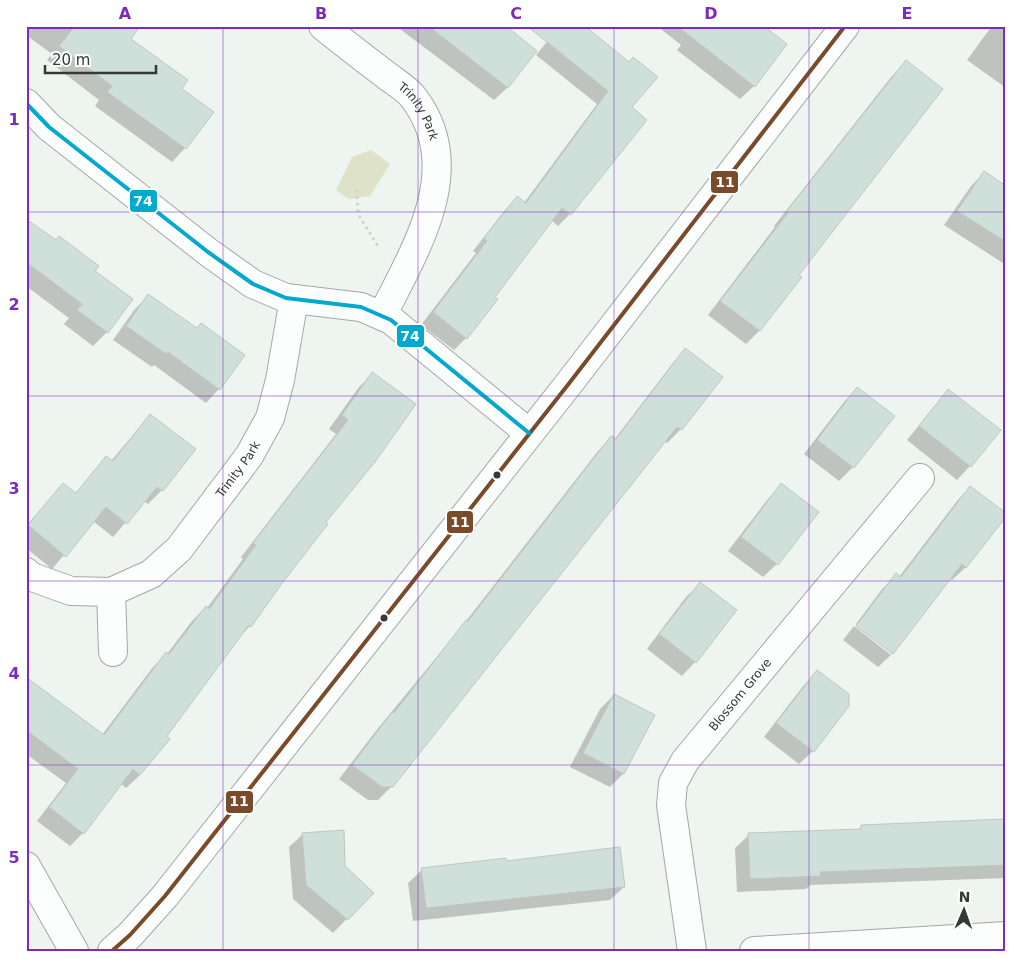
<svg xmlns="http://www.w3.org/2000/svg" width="1032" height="977" viewBox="0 0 1032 977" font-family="'DejaVu Sans',sans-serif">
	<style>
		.green { fill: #dde2c8 }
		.shadow { fill: #0003 }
		.building { fill: #cfe0db; stroke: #c0c5c3 }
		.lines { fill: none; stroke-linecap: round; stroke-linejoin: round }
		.minor-casing { stroke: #a3a8a5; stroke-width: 30 }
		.path { stroke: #cfd2d1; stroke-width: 3; stroke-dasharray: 2.5 4; stroke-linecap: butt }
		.minor { stroke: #fcfdfd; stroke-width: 28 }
		.bus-1-casing { stroke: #fff; stroke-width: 8 }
		.bus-2-casing { stroke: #fff; stroke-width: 8 }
		.bus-1 { stroke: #7a4b2a; stroke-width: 4 }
		.bus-2 { stroke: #00a9ce; stroke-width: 4 }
		.grid { fill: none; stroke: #7b2cbf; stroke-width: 1; stroke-opacity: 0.55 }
		.bus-dot { fill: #343935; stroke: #fff; stroke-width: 2 }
		.labels { text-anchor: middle; stroke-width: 4; stroke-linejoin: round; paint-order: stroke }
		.street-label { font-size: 12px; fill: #343935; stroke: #fff }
		.line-badge { stroke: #fff; stroke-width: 2 }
		.badge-label { font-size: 14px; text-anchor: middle; font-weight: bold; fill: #fff }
		.neatline { fill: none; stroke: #7b2cbf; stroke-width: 2 }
		.grid-label { font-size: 16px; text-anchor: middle; font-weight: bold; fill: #7b2cbf }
	</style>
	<rect width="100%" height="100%" fill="#eef4f0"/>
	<polygon class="green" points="371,150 390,164 370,196 349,199 336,190 352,157"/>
	<g class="shadow">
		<polygon points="26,26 117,26 180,90 185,148 172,162 95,106 99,100 47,60 52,54 26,35"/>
		<polygon points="396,26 504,26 508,87 494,100"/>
		<polygon points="560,26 630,107 570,214 558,226 551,220 493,297 466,338 454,350 421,325 476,253 473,251 505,210 517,198 524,203 597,104 536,55"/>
		<polygon points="657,26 762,26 754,86 740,99 677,50 681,45"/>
		<polygon points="992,26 1006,26 1006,88 967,60"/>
		<polygon points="906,62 797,275 760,330 746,344 708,315 775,227 774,226 892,76"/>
		<polygon points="984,173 1006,187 1006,265 944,225 971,186"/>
		<polygon points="26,220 131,299 107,332 93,346 64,324 69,318 26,286"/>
		<polygon points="148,296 196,329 219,389 206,403 154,365 152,367 113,340 135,309"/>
		<polygon points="685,350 721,377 681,429 667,443 665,441 392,786 378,800 368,800 339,779 379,727 463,625 598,451 611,438 614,440 672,364"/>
		<polygon points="373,374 325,522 250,626 237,640 165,736 140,775 126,788 120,783 83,833 70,846 37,821 66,783 26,754 26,679 102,735 153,667 167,654 192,621 206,607 207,608 243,559 241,557 336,434 329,429 359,387"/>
		<polygon points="858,388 853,467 839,481 804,454 844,402"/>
		<polygon points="948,390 970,466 957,480 907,440"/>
		<polygon points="150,415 194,450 162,490 148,504 144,501 113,537 93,521 52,569 26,548 26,526 63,484 75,494 107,457 111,461"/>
		<polygon points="781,485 777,564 763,577 728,551 768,499"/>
		<polygon points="970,487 966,567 952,580 950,578 892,654 856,624 883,588 897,575 899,577 957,501"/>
		<polygon points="700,584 695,662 682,676 647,649 686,597"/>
		<polygon points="854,626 891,655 878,667 843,640"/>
		<polygon points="817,671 813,751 799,764 764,737 804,685"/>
		<polygon points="614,695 623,774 610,787 570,767 600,709"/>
		<polygon points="1006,821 1006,878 810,885 806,889 737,892 735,848 749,835 857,831 861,827"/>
		<polygon points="303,834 372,893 333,933 293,899 289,847"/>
		<polygon points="505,863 624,887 610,900 413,921 408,883 422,870"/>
	</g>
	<g class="building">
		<polygon points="75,26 140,26 131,39 188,80 182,89 214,112 186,149 107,92 112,86 59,46"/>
		<polygon points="428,26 506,26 537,51 508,88"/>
		<polygon points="527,26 585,26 629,62 633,57 658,77 632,107 647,120 571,215 562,208 495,297 498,299 467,339 433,312 487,241 484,238 517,196 526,203 608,91"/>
		<polygon points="677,26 764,26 787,44 755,87"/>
		<polygon points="906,60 943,89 799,275 802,277 760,331 720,301 788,213 786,212"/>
		<polygon points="984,171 1006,186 1006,242 957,211"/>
		<polygon points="26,219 56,240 59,236 99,266 95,271 133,299 108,333 77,310 82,304 26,262"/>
		<polygon points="148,294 197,328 201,323 245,355 220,390 168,352 166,354 126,326"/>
		<polygon points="685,348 723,377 682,430 677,427 393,787 382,787 352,765 392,712 394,713 466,620 468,621 611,436 616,439"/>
		<polygon points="372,372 416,404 375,462 326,522 328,524 283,582 251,627 249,625 167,736 170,739 140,775 133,769 84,834 49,807 78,769 26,730 26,677 104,735 166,652 169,654 206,606 209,609 256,545 253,543 348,420 342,415"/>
		<polygon points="857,387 895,416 854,468 817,440"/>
		<polygon points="948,389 1001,430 971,467 919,426"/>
		<polygon points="150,414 196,449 163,491 157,487 127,524 106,507 66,557 28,525 63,483 76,493 106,456 113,461"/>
		<polygon points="781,483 819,512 778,565 741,537"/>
		<polygon points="970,486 1006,513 1006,517 966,568 962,564 893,654 856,626 896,573 901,577"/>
		<polygon points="700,582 737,610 696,663 659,634"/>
		<polygon points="817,670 849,694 849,706 814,752 776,723"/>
		<polygon points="614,694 655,715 624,774 583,753"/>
		<polygon points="1006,819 1006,865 820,872 821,876 750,879 748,833 861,829 861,825"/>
		<polygon points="344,830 345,866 374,893 348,920 306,885 302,833"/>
		<polygon points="620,847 625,887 426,908 421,868 506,858 506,861"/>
	</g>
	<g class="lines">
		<defs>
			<g id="minor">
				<path id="s1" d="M 323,26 C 344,43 365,59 386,75 C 395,82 407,89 413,97 C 468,168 415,249 382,316"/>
				<polyline points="26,103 49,127 208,252 253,284 286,298 361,307 391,320 529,433"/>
				<path id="s2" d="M 26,572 L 32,577 L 71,591 L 111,592 L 151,574 L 179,549 L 249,456 L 270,418 L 280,380 L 294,299"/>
				<polyline points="111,592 113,652"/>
				<polyline points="26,866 74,951"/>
				<polyline points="112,951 130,935 165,896 567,386 845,26"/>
				<path id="s3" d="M 692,951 L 671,805 L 673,783 L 685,761 L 920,478"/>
				<polyline points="754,951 1006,936"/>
			</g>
		</defs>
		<use href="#minor" class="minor-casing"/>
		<polyline class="path" points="357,190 358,214 379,248"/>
		<use href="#minor" class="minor"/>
		<defs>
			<polyline id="bus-1" points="112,951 130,935 165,896 567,386 845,26"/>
			<polyline id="bus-2" points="26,103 49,127 208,252 253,284 286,298 361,307 391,320 529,433"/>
		</defs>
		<use href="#bus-1" class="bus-1-casing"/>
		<use href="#bus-2" class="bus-2-casing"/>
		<use href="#bus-1" class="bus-1"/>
		<use href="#bus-2" class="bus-2"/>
	</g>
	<path class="grid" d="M 223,26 L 223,951M 418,26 L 418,951M 614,26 L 614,951M 809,26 L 809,951M 26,212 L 1006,212M 26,396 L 1006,396M 26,581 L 1006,581M 26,765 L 1006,765"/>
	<g class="bus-dot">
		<circle cx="497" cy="475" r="4.5"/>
		<circle cx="384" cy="618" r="4.5"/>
	</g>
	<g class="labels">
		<g class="street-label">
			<text dy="4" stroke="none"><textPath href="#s1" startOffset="130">Trinity Park</textPath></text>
			<text dy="4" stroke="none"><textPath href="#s2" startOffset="270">Trinity Park</textPath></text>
			<text dy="4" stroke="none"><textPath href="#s3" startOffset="281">Blossom Grove</textPath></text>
		</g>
	</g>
	<g class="line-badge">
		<rect x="710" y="170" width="29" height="24" rx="5" fill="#7a4b2a"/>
		<rect x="129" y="189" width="29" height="24" rx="5" fill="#00a9ce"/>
		<rect x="396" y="324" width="29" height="24" rx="5" fill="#00a9ce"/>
		<rect x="446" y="510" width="28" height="24" rx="5" fill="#7a4b2a"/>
		<rect x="225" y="790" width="29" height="24" rx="5" fill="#7a4b2a"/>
	</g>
	<g class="badge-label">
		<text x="725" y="187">11</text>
		<text x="143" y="206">74</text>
		<text x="410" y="341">74</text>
		<text x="460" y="527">11</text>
		<text x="239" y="806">11</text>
	</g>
	<rect width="1032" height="977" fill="none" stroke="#ffffff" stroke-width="55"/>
	<g transform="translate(964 910) rotate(2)" stroke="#ffffff" stroke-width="4" paint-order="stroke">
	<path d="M0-4L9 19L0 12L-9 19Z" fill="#343935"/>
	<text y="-8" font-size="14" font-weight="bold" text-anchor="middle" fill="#343935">N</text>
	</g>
	<path d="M45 65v8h111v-8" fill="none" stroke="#343935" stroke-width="2.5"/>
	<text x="52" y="65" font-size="15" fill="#343935" stroke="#ffffff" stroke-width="4" paint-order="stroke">20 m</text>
	<rect x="28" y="28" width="976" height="922" class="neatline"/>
	<g class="grid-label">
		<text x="125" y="19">A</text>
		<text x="321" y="19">B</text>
		<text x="516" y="19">C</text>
		<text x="711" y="19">D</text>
		<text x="907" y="19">E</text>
		<text x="14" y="125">1</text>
		<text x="14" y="310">2</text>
		<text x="14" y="494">3</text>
		<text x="14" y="679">4</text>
		<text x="14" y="863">5</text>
	</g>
</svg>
